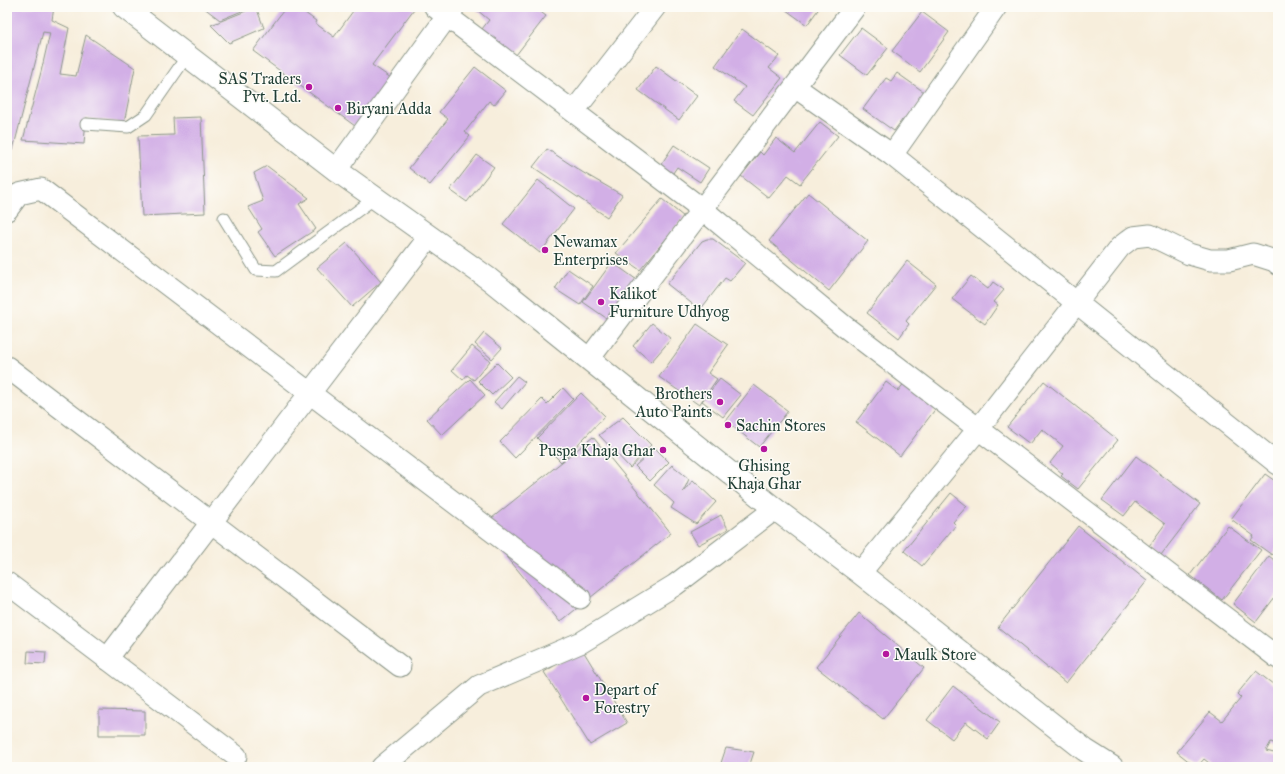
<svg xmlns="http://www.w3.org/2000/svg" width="1285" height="774" viewBox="0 0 1285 774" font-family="'IM FELL Great Primer',serif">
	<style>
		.building { fill: #d2afe6 }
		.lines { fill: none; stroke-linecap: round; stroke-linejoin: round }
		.lane-casing { stroke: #8b9688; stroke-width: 13 }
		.street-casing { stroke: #8b9688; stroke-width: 23 }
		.primary-casing { stroke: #8b9688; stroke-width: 24 }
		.lane { stroke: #fff; stroke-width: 11 }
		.street { stroke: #fff; stroke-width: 21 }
		.primary { stroke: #fff; stroke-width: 22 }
		.poi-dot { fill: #b5179e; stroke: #fdfcf7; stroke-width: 1.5 }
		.labels { text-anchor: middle; stroke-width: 3; stroke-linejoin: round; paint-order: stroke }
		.poi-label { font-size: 16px; fill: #1f3d34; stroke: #fdfcf7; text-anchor: start }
	</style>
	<rect width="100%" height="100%" fill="#fdfcf7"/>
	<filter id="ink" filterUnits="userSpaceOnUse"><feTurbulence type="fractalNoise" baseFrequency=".025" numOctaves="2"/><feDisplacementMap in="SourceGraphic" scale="8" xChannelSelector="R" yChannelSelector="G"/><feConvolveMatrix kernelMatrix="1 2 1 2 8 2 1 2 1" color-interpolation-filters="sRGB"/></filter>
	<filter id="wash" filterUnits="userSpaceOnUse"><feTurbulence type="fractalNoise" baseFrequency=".012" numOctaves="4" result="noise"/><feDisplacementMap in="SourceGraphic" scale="16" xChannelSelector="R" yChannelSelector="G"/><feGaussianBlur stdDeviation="0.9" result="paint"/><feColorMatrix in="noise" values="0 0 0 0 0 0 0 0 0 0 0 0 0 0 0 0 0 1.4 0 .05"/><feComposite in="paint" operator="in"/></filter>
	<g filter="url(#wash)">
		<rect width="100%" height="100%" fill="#f7eedc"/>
		<g id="blocks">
			<g class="building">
				<polygon points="7,7 54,7 52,20 69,28 60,74 76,76 86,35 135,68 124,123 86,118 84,144 23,140 41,72 50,33 43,32 13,150 7,147"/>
				<polygon points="203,7 246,7 244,10 220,20"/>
				<polygon points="256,7 264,28 229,43 211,25"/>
				<polygon points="286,7 297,7 316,21 315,23 334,37 356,7 411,7 414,9 372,65 391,78 355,126 253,51"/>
				<polygon points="480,7 534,7 546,16 516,55 482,29 489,20 477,10"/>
				<polygon points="782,7 820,7 807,25"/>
				<polygon points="922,12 949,32 920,72 892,51"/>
				<polygon points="861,28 888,48 867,75 840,55"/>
				<polygon points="742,29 779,56 769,68 782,78 753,115 734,101 745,87 715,66"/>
				<polygon points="656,66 697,96 679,120 638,90"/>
				<polygon points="475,67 506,91 494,105 489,101 465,132 470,136 430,185 409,168 448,119 439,112"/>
				<polygon points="897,73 927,94 906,123 902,120 894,131 863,109 886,78 891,81"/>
				<polygon points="201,117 205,213 142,216 138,136 174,135 173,118"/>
				<polygon points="820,122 838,136 800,184 788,175 769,198 741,176 760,152 763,155 776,138 795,153"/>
				<polygon points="674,145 709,168 700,182 677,167 671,176 658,169"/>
				<polygon points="547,149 582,172 622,195 607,217 533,167"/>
				<polygon points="477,155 494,167 467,202 450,190"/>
				<polygon points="267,166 309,198 299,204 316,229 275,256 258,232 262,229 248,207 263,201 254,173"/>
				<polygon points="538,180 574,209 540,253 503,224"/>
				<polygon points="808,193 868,241 829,291 769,241"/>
				<polygon points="662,199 684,217 640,270 616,253"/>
				<polygon points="707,239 713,239 745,263 730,281 725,278 700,310 667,284 702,241"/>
				<polygon points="347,243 381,282 352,307 317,268"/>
				<polygon points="907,261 936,284 906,321 909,324 899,338 867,313"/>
				<polygon points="612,262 637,280 609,320 583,302"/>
				<polygon points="568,269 593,286 580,305 555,289"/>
				<polygon points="971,276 988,289 993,282 1004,290 994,302 998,305 985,324 952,299"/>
				<polygon points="652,323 671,339 651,362 633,346"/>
				<polygon points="697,324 728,345 708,373 717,379 699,405 659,377"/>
				<polygon points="484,333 502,348 492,359 475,344"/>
				<polygon points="472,346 490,361 474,380 467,375 463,380 452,370"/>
				<polygon points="497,363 511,377 492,395 478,381"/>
				<polygon points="517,376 525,382 502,409 494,402"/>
				<polygon points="470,379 485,395 442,435 427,419"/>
				<polygon points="720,379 741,395 723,417 702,401"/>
				<polygon points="1044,381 1118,440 1078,489 1061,476 1063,474 1050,463 1063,446 1042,429 1030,444 1007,427"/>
				<polygon points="886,382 898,391 905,382 937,407 900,456 856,422"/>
				<polygon points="754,385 788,411 759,447 726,421"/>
				<polygon points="563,388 573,399 515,458 500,442 542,399 547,404"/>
				<polygon points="581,393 605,416 561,462 537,438"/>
				<polygon points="623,417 651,445 630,468 599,435"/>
				<polygon points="593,437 671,533 560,622 482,526"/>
				<polygon points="655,448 669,462 650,481 635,466"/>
				<polygon points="1136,456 1200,504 1161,555 1149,546 1165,524 1135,502 1124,516 1102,500"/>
				<polygon points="672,465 689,479 683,492 693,480 716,502 696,524 671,508 674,503 654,485"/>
				<polygon points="1265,474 1278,483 1278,547 1272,555 1251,540 1254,536 1231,519"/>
				<polygon points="951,493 967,506 953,522 956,525 922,566 904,551"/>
				<polygon points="721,515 728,529 698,545 690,532"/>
				<polygon points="1078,526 1147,581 1066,683 998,627"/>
				<polygon points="1228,526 1261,550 1222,600 1190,575"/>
				<polygon points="1269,556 1278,563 1278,593 1256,622 1233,604"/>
				<polygon points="859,613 924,668 883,719 816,667"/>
				<polygon points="582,649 627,723 590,745 544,672"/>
				<polygon points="28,651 46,652 45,664 27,663"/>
				<polygon points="1256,671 1278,688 1278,745 1271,742 1266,751 1278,754 1278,767 1214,767 1204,759 1197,767 1196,767 1177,752 1210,712 1222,721 1241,698 1237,694"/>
				<polygon points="953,686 1000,722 988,739 966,722 952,739 927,720"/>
				<polygon points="99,710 145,711 145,735 99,735"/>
				<polygon points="726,748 754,752 749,767 720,766"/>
			</g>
		</g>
	</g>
	<g filter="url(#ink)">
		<use href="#blocks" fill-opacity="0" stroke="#8b9688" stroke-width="1"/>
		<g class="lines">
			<defs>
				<g id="lane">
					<polyline points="86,124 128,127 146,115 187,56"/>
					<polyline points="224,218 256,270 276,271 375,198"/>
				</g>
				<g id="street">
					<polyline points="435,7 702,209 844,326 1278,658"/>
					<polyline points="795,87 892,155 1278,464"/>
					<polyline points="574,111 655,7"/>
					<polyline points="892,155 996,7"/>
					<polyline points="336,170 454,7"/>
					<polyline points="7,210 19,194 41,189 580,598"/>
					<polyline points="589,359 855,7"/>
					<polyline points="7,367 400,666"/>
					<polyline points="860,573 979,428 1120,247 1133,237 1150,235 1189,254 1210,260 1229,260 1253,254 1275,261 1278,264"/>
					<polyline points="7,583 236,756"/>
					<polyline points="107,659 429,237"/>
					<polyline points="382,767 479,686 582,642 675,585 775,509"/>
				</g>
				<polyline id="primary" points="124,7 336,170 489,279 775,509 860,573 1085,750 1112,767"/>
			</defs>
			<use href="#lane" class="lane-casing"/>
			<use href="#street" class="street-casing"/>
			<use href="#primary" class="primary-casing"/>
			<use href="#lane" class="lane"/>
			<use href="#street" class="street"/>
			<use href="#primary" class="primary"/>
		</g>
	</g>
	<g class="poi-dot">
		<circle cx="309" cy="87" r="4"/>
		<circle cx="338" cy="108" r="4"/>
		<circle cx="545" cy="250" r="4"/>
		<circle cx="601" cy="302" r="4"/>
		<circle cx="720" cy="402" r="4"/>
		<circle cx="728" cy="425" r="4"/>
		<circle cx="764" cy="449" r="4"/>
		<circle cx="663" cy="450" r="4"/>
		<circle cx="886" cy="654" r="4"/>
		<circle cx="586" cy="698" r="4"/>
	</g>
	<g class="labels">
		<g class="poi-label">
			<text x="301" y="84" text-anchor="end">SAS Traders<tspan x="301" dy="18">Pvt. Ltd.</tspan></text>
			<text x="346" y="114">Biryani Adda</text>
			<text x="553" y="247">Newamax<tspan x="553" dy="18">Enterprises</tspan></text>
			<text x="609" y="299">Kalikot<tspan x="609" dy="18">Furniture Udhyog</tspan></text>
			<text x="712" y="399" text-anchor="end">Brothers<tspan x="712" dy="18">Auto Paints</tspan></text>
			<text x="736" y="431">Sachin Stores</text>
			<text x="655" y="456" text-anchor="end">Puspa Khaja Ghar</text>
			<text x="764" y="471" text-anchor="middle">Ghising<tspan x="764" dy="18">Khaja Ghar</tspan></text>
			<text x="894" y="660">Maulk Store</text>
			<text x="594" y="695">Depart of<tspan x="594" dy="18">Forestry</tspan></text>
		</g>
	</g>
	<rect width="1285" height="774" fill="none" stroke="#fdfcf7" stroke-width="24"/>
</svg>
